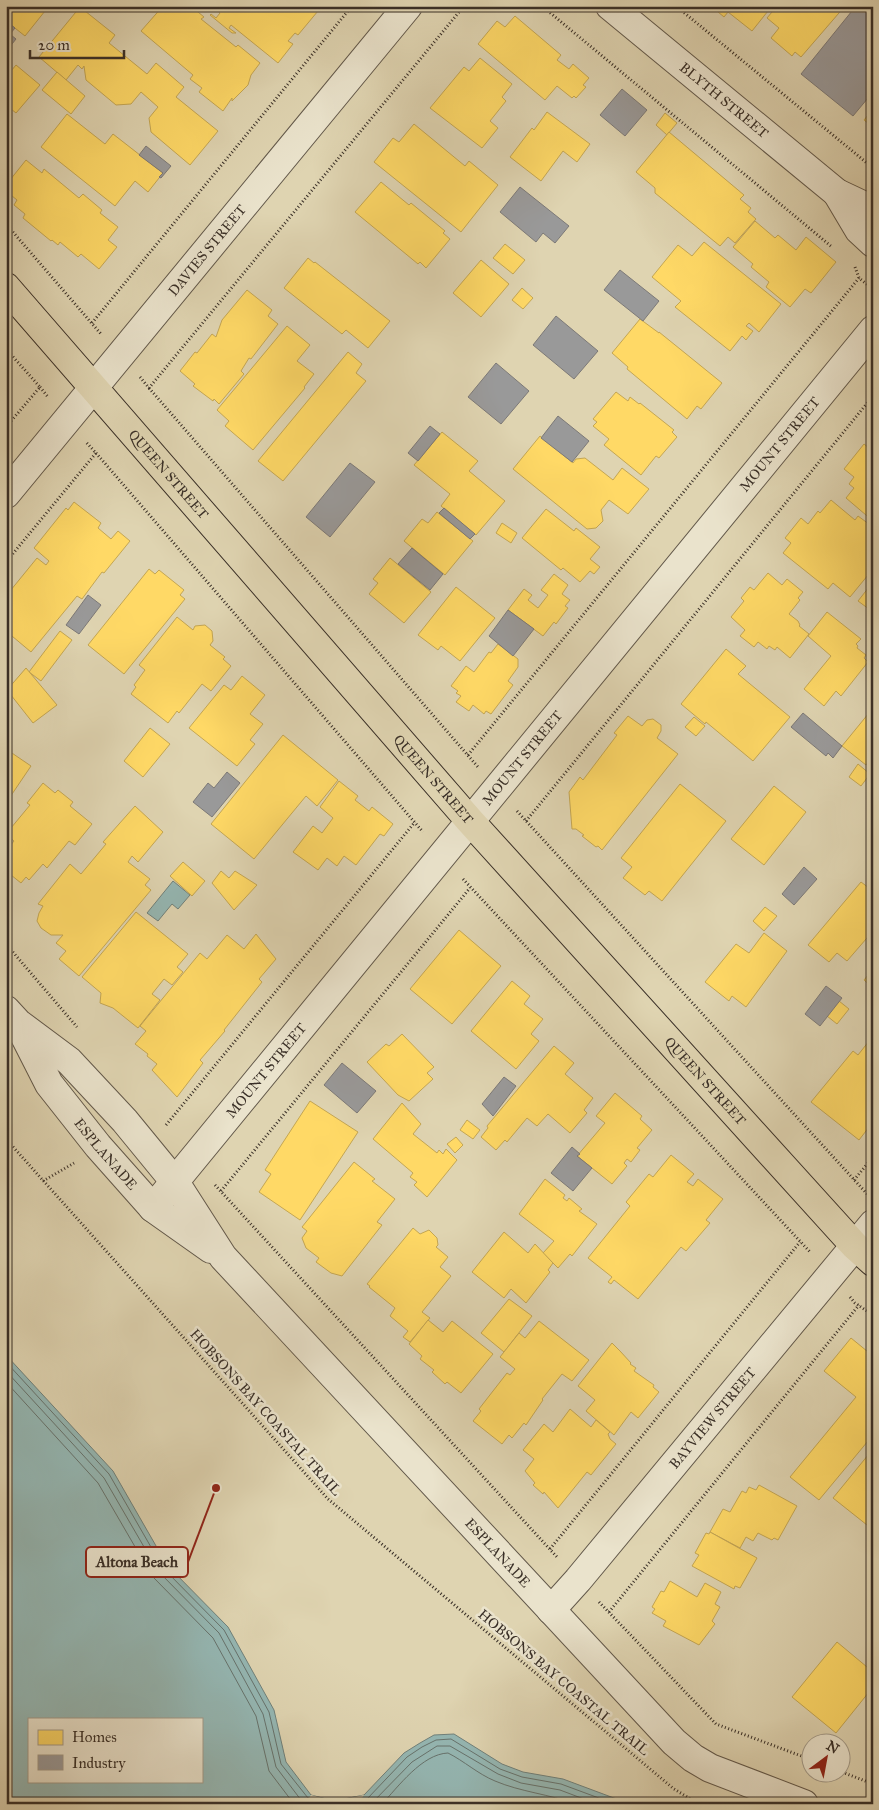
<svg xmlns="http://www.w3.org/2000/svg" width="879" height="1810" viewBox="0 0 879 1810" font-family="'IM FELL Great Primer',serif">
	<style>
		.water { fill: #95b7b3; stroke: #70817b; fill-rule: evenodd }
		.pier { fill: #dfd4b1 }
		.homes { fill: #ffd966; stroke: #c4a653 }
		.industry { fill: #999; stroke: #7c7977 }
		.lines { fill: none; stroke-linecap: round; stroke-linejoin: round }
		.shore { stroke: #67736d; stroke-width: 1 }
		.minor-casing { stroke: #62584a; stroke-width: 30 }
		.major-casing { stroke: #392f27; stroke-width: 30 }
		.path { stroke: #392f27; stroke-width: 3; stroke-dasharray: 1 2.5; stroke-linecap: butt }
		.minor { stroke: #eae3cc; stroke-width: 28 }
		.major { stroke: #dfd4b1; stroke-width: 28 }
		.labels { text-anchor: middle; stroke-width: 5; stroke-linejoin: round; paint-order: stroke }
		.street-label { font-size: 14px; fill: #392f27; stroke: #eae3cc }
		.leader { fill: none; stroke: #8f2418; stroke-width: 2 }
		.callout-dot { fill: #8f2418; stroke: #eae3cc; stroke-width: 2 }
		.callout { fill: #eae3cc; stroke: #8f2418; stroke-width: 2 }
		.callout-label { font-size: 15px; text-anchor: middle; font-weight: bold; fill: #392f27 }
	</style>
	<rect width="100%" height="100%" fill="#dfd4b1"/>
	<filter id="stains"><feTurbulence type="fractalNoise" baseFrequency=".004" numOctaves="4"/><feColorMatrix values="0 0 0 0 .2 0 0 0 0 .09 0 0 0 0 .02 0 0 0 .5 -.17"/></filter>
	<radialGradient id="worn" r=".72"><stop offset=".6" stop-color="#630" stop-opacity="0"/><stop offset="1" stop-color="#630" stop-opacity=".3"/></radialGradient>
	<g class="water">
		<polygon points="173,881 190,895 178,909 172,904 158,921 147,913"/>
		<path d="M 6,1355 L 113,1471 L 167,1565 L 228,1627 L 274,1710 L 286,1762 L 311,1795 L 334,1801 L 364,1795 L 404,1753 L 420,1743 L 434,1735 L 454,1734 L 502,1764 L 523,1772 L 563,1779 L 630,1804 L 6,1804 ZM 29,1719 L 201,1719 L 201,1781 L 29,1781 Z"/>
	</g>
	<polygon class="pier" points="311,1795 334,1801 364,1795 358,1804 305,1804"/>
	<g class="homes">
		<polygon points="6,6 49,6 25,36 6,21"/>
		<polygon points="163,6 185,6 190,10 192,7 204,17 201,19 236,47 238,45 260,63 251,75 248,85 232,101 232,98 223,111 199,92 202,88 190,79 193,75 141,31"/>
		<polygon points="212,6 313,6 318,11 298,35 295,33 288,41 293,44 278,63 231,25 229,28 236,33 232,33 210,15 211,14 216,18 220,13"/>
		<polygon points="711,6 772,6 752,31 728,12 724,17"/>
		<polygon points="777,6 845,6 801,57 795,52 792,56 771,38 779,28 767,18"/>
		<polygon points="80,7 115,35 109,43 147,74 156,63 184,87 176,97 218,131 190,165 151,132 149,118 158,107 141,92 131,104 116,105 86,80 84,66 82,69 78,65 66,80 39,57"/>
		<polygon points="515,16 561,55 557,60 569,69 573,64 589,78 583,85 586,87 576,98 574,96 572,98 557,86 545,100 478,44 497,21 505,27"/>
		<polygon points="480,58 512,84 502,97 506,101 490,121 498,128 482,148 430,108 464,67 469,71"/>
		<polygon points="16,65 40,85 16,113 6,105 6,77"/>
		<polygon points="57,72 85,96 71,114 42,90"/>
		<polygon points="873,109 873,127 864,120"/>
		<polygon points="547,112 590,144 577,162 563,151 541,181 510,157 532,128 534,130"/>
		<polygon points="665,113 677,123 667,135 656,125"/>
		<polygon points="67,114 105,144 113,134 163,173 148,192 135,181 115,206 41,147"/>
		<polygon points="414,124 465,166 469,161 498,185 461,232 374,162 393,138 399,142"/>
		<polygon points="669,132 744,195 740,199 751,208 748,212 756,219 735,243 728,237 720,246 655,193 655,188 636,172"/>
		<polygon points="26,160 42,173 44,169 79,198 83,194 102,210 100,213 118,227 108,240 117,247 99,269 81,254 78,257 60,242 58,245 52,240 51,241 23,218 25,214 14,205 17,200 6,191 6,185"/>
		<polygon points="381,182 409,205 411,203 445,231 443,233 450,239 426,268 420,262 418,264 355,212"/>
		<polygon points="755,221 775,238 778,235 796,250 806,237 836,262 811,293 805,289 790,307 766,287 769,282 751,267 753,264 733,247"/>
		<polygon points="704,242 781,304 759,332 749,323 746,326 753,331 746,340 742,336 730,351 675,307 681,301 652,277 678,245 692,256"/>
		<polygon points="505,244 525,260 513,274 493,258"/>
		<polygon points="308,258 314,263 315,262 390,321 368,348 346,330 342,334 284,288"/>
		<polygon points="481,260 509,284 481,317 453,293"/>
		<polygon points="522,288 533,298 523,309 512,300"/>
		<polygon points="247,290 272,310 268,316 278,324 251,359 249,358 241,371 244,374 219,404 214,399 213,401 193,386 195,384 180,371 195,352 197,353 212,334 216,337 222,320"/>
		<polygon points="640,319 659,333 659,332 722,383 701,409 697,406 687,419 627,369 628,367 612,353"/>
		<polygon points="287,326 310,345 297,361 314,374 304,387 305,388 253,450 225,426 229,421 217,410"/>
		<polygon points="348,352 362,364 356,373 366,381 283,481 258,461"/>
		<polygon points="616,392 628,401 630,397 639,404 640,403 674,430 672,432 677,437 659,458 656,456 641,475 604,445 609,439 593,426 597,422 593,419"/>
		<polygon points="442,432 478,461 469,471 505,501 476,535 441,506 450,494 414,465"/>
		<polygon points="540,436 573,463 576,459 585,458 613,480 622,468 649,489 628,514 609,500 601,510 603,521 596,528 587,529 513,469"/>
		<polygon points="864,444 873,451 873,521 846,498 854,488 849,484 854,477 844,469"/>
		<polygon points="831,500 855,520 858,516 873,527 873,569 850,597 833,583 828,589 783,553 791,543 785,538 801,518 808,524 818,511 820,513"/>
		<polygon points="74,502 101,523 98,528 111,539 118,531 130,541 104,573 102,572 82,599 77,596 31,652 6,631 6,596 37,558 46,565 49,561 34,548 66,508 68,510"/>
		<polygon points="546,509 574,531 576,528 600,547 590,559 600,567 594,574 590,571 580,582 563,568 561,570 522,538"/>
		<polygon points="437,512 473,541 445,575 404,541 422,519 428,523"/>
		<polygon points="502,523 517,533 511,543 496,533"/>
		<polygon points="390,558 431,592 404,623 369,594 378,583 373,579"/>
		<polygon points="149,569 155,574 159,570 184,590 180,595 185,599 124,674 88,645"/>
		<polygon points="768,573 782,585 787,579 803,592 798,598 800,600 789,614 798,621 800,625 799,626 809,634 790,658 777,647 775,650 769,646 767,649 758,642 754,647 740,636 745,630 731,617 744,601 741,598 750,587 754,590"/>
		<polygon points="554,574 568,585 562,594 570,600 565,606 568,608 556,624 554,622 543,636 508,610 524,589 532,595 528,600 538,608 548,595 541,590"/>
		<polygon points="873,582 873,612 858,601"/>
		<polygon points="456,587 495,618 460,661 441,646 438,650 418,635"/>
		<polygon points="827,612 861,639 856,644 858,646 857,648 866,655 864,658 868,662 841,696 836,691 824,706 804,689 831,656 808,636"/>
		<polygon points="177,617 193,630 195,626 205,625 212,631 213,641 210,645 225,657 223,659 231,666 211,691 202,684 179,713 177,711 168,723 131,694 136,687 134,685 145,670 139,665"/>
		<polygon points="60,631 72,640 41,681 29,672"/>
		<polygon points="498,644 518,659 518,667 508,681 513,685 491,714 486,711 484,714 473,705 469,711 456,702 461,696 456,693 458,691 451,686 466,666 474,672 489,652 491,653"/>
		<polygon points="726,649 746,666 738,674 790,717 753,761 706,722 705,724 681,704"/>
		<polygon points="26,668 57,705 33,723 7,690"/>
		<polygon points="242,676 265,695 250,714 263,724 250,740 255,744 237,766 189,728 224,685 231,690"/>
		<polygon points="873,708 873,757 866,765 842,746"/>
		<polygon points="628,716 642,726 647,720 653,719 661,725 661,731 657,738 678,754 602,850 598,846 596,847 582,836 584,835 576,829 572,829 569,792 580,777 583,780 617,735 614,733"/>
		<polygon points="694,717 705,726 696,736 685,727"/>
		<polygon points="150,728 170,744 143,777 124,761"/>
		<polygon points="283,735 338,780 317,806 306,796 254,859 211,824"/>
		<polygon points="6,749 31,766 6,803"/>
		<polygon points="858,764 870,774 861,786 849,777"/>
		<polygon points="339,781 358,796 355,800 369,811 372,807 393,824 384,836 380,834 356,865 344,856 337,866 327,858 318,870 293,852 313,826 322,833 333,818 320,807"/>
		<polygon points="43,783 55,793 58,790 73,802 70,806 92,824 75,845 69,841 47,868 43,864 29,880 26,877 21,883 6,871 6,851 14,841 6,834 30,805 27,803"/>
		<polygon points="680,784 726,821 662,901 649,891 645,895 623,878 632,867 621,858"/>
		<polygon points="774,786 806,812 764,865 731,839"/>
		<polygon points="135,806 163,832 138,862 132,856 128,862 150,879 145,885 151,890 79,976 59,959 66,951 56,943 63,935 51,935 41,928 37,921 39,913 43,906 38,904 70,864 81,874 106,844 103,842"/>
		<polygon points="183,862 205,881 192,896 170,876"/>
		<polygon points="221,871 229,878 235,871 257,885 234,910 212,883"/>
		<polygon points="861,882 873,891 873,931 847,961 837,953 829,962 808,945"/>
		<polygon points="765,907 777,916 764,931 753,921"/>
		<polygon points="136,912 188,954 177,967 183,972 172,985 164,979 152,994 160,1000 138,1028 113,1008 100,1003 101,993 82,977"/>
		<polygon points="459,930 501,966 452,1024 410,989"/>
		<polygon points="764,933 787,951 746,1007 732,996 729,1001 705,982 736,944 749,953"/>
		<polygon points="256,934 276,959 259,979 262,982 224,1030 225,1031 200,1060 203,1063 177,1097 152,1070 157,1064 147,1056 148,1054 135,1044 146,1031 140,1026 200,953 207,959 227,935 244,949"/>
		<polygon points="873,969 873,988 864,980"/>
		<polygon points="512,981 530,996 524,1004 543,1019 531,1034 539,1041 516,1069 471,1031"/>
		<polygon points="839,1001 849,1009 837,1024 827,1016"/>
		<polygon points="402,1034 434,1067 427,1073 433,1079 409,1101 398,1095 367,1062 386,1044 389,1046"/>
		<polygon points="873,1036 873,1122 859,1140 811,1102 853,1051 858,1055"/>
		<polygon points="554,1046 574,1063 565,1074 593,1098 584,1110 587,1113 570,1133 548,1114 537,1126 527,1118 507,1142 505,1140 496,1150 481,1137 488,1128 487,1126"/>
		<polygon points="615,1093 642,1116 640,1119 652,1130 637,1148 640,1150 631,1162 627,1159 624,1163 627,1166 612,1184 577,1156 605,1123 596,1116"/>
		<polygon points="310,1101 358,1132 300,1220 259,1192 271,1174 265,1170"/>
		<polygon points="402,1103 421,1124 413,1134 437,1153 439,1150 443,1154 446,1149 457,1160 427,1197 414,1185 417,1182 410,1177 413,1173 373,1139"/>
		<polygon points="467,1120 480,1130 473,1139 460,1130"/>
		<polygon points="456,1137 463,1145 455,1153 447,1144"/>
		<polygon points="671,1155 694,1174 687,1182 693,1186 698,1179 723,1199 706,1220 710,1223 686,1251 681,1247 638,1299 614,1280 611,1284 608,1282 612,1277 588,1258 630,1206 626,1202 649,1174 653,1177"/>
		<polygon points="354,1162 375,1179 372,1181 395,1199 377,1222 382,1225 342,1276 331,1273 316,1262 319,1258 306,1248 302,1238 307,1231 302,1227"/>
		<polygon points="545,1179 565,1195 563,1198 567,1201 569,1198 582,1209 579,1211 597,1224 572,1256 570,1254 558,1268 543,1253 554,1241 519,1214"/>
		<polygon points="413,1228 420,1234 429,1230 437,1238 438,1245 436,1247 448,1257 440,1267 451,1276 422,1312 430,1318 410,1342 403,1337 408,1331 390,1316 395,1308 369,1287 370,1286 367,1284"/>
		<polygon points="504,1232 528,1253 535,1244 553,1263 548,1270 550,1272 526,1303 511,1289 504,1298 472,1272"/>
		<polygon points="509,1299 532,1316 504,1352 481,1333"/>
		<polygon points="428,1320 443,1332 452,1321 493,1354 461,1393 447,1382 445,1384 432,1372 434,1370 420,1359 422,1356 409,1344"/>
		<polygon points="539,1321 589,1360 572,1381 562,1374 542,1399 543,1400 526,1425 524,1423 512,1438 509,1435 502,1444 473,1421 481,1411 479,1409 507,1373 510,1375 515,1369 500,1357 519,1333 525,1338"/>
		<polygon points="851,1338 873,1356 873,1435 819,1500 790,1477 856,1397 824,1371"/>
		<polygon points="612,1343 620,1351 631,1363 630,1364 636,1368 634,1371 654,1385 653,1387 659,1392 638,1418 631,1412 614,1435 586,1411 595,1400 578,1386"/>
		<polygon points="570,1409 591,1427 596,1420 610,1432 608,1434 610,1439 616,1444 591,1475 587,1472 558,1508 544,1492 543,1494 533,1485 535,1483 525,1471 534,1459 523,1450 544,1424 553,1432"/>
		<polygon points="873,1449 873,1518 867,1525 833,1498"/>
		<polygon points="759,1485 797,1506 778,1540 774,1538 772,1540 758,1533 753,1541 746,1537 740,1548 710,1532 723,1509 730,1512 742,1491 746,1493 749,1487 756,1490"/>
		<polygon points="710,1532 757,1558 740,1588 735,1586 734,1589 692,1566 699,1555 695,1553 706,1533 709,1534"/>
		<polygon points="670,1581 697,1597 705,1583 721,1592 715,1604 720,1607 712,1621 715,1624 699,1645 663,1626 666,1621 652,1613 655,1609 652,1607 661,1591 664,1592"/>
		<polygon points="837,1642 873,1672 873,1687 836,1733 792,1697"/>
	</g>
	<g class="industry">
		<polygon points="856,6 873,6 873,92 853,116 801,74"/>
		<polygon points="6,21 15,28 10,34 6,31"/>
		<polygon points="6,31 16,39 8,49 12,52 6,59"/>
		<polygon points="622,89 647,110 625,136 600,115"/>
		<polygon points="146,146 171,166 161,178 159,177 163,173 139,155"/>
		<polygon points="520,187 569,226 555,243 543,233 536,242 500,212"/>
		<polygon points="620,270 659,301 643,321 604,290"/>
		<polygon points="556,316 598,351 574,379 533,345"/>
		<polygon points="496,363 529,391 501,424 468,397"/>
		<polygon points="558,416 589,441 572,462 541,438"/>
		<polygon points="430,426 440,434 418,461 408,453"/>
		<polygon points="350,463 375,482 330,537 306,517"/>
		<polygon points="444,508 475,534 470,539 439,513"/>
		<polygon points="412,548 443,574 430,590 398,564"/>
		<polygon points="88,595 101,605 79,634 66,625"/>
		<polygon points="508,610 534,629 513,656 489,636"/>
		<polygon points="803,713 842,746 833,758 828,753 826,756 791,727"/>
		<polygon points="227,772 240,783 212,817 193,802 208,783 214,788"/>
		<polygon points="804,867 817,879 794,905 782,894"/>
		<polygon points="826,986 842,998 820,1026 805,1014"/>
		<polygon points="342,1063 376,1091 357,1113 324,1085"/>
		<polygon points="504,1077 516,1086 493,1116 482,1104"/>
		<polygon points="572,1147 580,1154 577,1156 592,1168 573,1191 551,1173"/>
	</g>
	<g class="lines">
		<g class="shore">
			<polyline points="6,1362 109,1474 163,1568 224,1630 269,1712 281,1764 308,1798 326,1804"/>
			<polyline points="6,1371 104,1478 158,1571 219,1633 263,1714 276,1767 304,1804"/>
			<polyline points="6,1382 98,1483 152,1576 213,1638 256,1716 269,1771 294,1804"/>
			<polyline points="345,1804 367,1799 407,1757 422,1747 436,1740 451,1739 500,1769 522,1777 561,1784 615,1804"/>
			<polyline points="371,1804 412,1762 437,1746 450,1746 498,1774 521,1783 560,1790 597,1804"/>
			<path d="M 382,1804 C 398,1787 422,1754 448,1753 C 464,1761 478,1774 495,1781 C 521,1792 549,1794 575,1804"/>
		</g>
		<defs>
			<g id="minor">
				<path id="s1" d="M 610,6 L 837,193 L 873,210"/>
				<polyline points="837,193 859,230 873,243"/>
				<path id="s2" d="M 6,494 L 408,6"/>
				<path id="s3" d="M 6,1010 L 18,1023 L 69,1061 L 125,1121 L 175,1182 L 223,1257 L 674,1742 L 693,1758 L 710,1768 L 804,1804"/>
				<path id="s4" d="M 20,1027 L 49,1084 L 98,1146 L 153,1208 L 211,1249"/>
				<path id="s5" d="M 153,1208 L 873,330"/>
				<path id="s6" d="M 551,1610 L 578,1580 L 873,1224"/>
			</g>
			<g id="major">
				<path id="s7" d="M 6,287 L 470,821 L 855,1246 L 873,1262"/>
			</g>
		</defs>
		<use href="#minor" class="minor-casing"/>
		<use href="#major" class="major-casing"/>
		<g class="path">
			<polyline points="542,6 832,247"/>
			<polyline points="676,6 873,168"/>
			<polyline points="6,224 101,334"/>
			<polyline points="855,267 859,278 873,289"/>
			<polyline points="92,323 352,6"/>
			<polyline points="6,349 40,387 6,427"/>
			<polyline points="140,377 149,388 464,6"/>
			<polyline points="40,387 48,397"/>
			<polyline points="149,388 478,767"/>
			<polyline points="96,453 423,832"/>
			<polyline points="6,562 96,453 86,442"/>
			<polyline points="468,755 859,278"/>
			<polyline points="517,811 869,1196"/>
			<polyline points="526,821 873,396"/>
			<polyline points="463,879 811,1253"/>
			<polyline points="6,944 77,1027"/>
			<polyline points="166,1125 415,822"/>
			<polyline points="6,1139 328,1499 674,1789 699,1804"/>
			<polyline points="854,1180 873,1157"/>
			<polyline points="43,1181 74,1163"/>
			<polyline points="215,1185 557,1557"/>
			<polyline points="221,1191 470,888"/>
			<polyline points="850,1297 855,1303 873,1315"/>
			<polyline points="550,1549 800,1242"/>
			<polyline points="599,1602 716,1724 812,1760"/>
			<polyline points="609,1612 859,1305"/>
			<polyline points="842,1772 873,1784"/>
		</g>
		<use href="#minor" class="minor"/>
		<use href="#major" class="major"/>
	</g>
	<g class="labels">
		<g class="street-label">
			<text dy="5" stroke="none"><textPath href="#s1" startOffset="148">BLYTH STREET</textPath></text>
			<text dy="5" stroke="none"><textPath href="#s2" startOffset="316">DAVIES STREET</textPath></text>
			<text dy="5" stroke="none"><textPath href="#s5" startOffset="988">MOUNT STREET</textPath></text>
			<text dy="5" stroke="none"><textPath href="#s7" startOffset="248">QUEEN STREET</textPath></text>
			<text dy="5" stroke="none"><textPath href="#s5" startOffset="582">MOUNT STREET</textPath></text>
			<text dy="5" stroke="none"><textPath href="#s7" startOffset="652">QUEEN STREET</textPath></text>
			<text dy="5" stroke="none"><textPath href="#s5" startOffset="178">MOUNT STREET</textPath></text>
			<text dy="5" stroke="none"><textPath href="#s7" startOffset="1058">QUEEN STREET</textPath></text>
			<text dy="5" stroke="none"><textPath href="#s4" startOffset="154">ESPLANADE</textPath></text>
			<text transform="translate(266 1412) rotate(48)" y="5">HOBSONS BAY COASTAL TRAIL</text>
			<text dy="5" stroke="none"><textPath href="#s6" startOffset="251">BAYVIEW STREET</textPath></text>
			<text dy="5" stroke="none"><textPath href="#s3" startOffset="735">ESPLANADE</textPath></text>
			<text transform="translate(564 1682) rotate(40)" y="5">HOBSONS BAY COASTAL TRAIL</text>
		</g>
	</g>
	<path class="leader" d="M216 1488L188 1562"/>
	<circle class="callout-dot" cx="216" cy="1488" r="5"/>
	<rect class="callout" x="86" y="1547" width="102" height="30" rx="5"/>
	<g class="callout-label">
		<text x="137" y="1567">Altona Beach</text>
	</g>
	<rect width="879" height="1810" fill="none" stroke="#dfd4b1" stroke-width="25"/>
	<rect x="8" y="8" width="864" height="1795" fill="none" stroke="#392f27" stroke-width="2.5"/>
	<rect x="12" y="12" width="854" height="1785" fill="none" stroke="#392f27"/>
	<rect x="28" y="1718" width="175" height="65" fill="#eae3cc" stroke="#a39b8a"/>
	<rect x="38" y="1730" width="25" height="15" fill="#ffd966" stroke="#a39b8a"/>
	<text x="72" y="1742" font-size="15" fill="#392f27">Homes</text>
	<rect x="38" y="1755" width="25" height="15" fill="#999999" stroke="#a39b8a"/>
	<text x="72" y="1768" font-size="15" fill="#392f27">Industry</text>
	<g transform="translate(826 1758) rotate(32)"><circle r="24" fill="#eae3cc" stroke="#a39b8a"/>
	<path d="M0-4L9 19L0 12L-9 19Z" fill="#8f2418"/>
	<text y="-8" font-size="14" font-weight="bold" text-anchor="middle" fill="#392f27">N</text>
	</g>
	<path d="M30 50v8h94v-8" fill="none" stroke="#392f27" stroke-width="2.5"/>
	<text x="38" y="50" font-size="15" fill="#392f27" stroke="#eae3cc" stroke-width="4" paint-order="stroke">20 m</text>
	<rect width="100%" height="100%" filter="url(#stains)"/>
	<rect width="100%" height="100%" fill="url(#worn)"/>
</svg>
